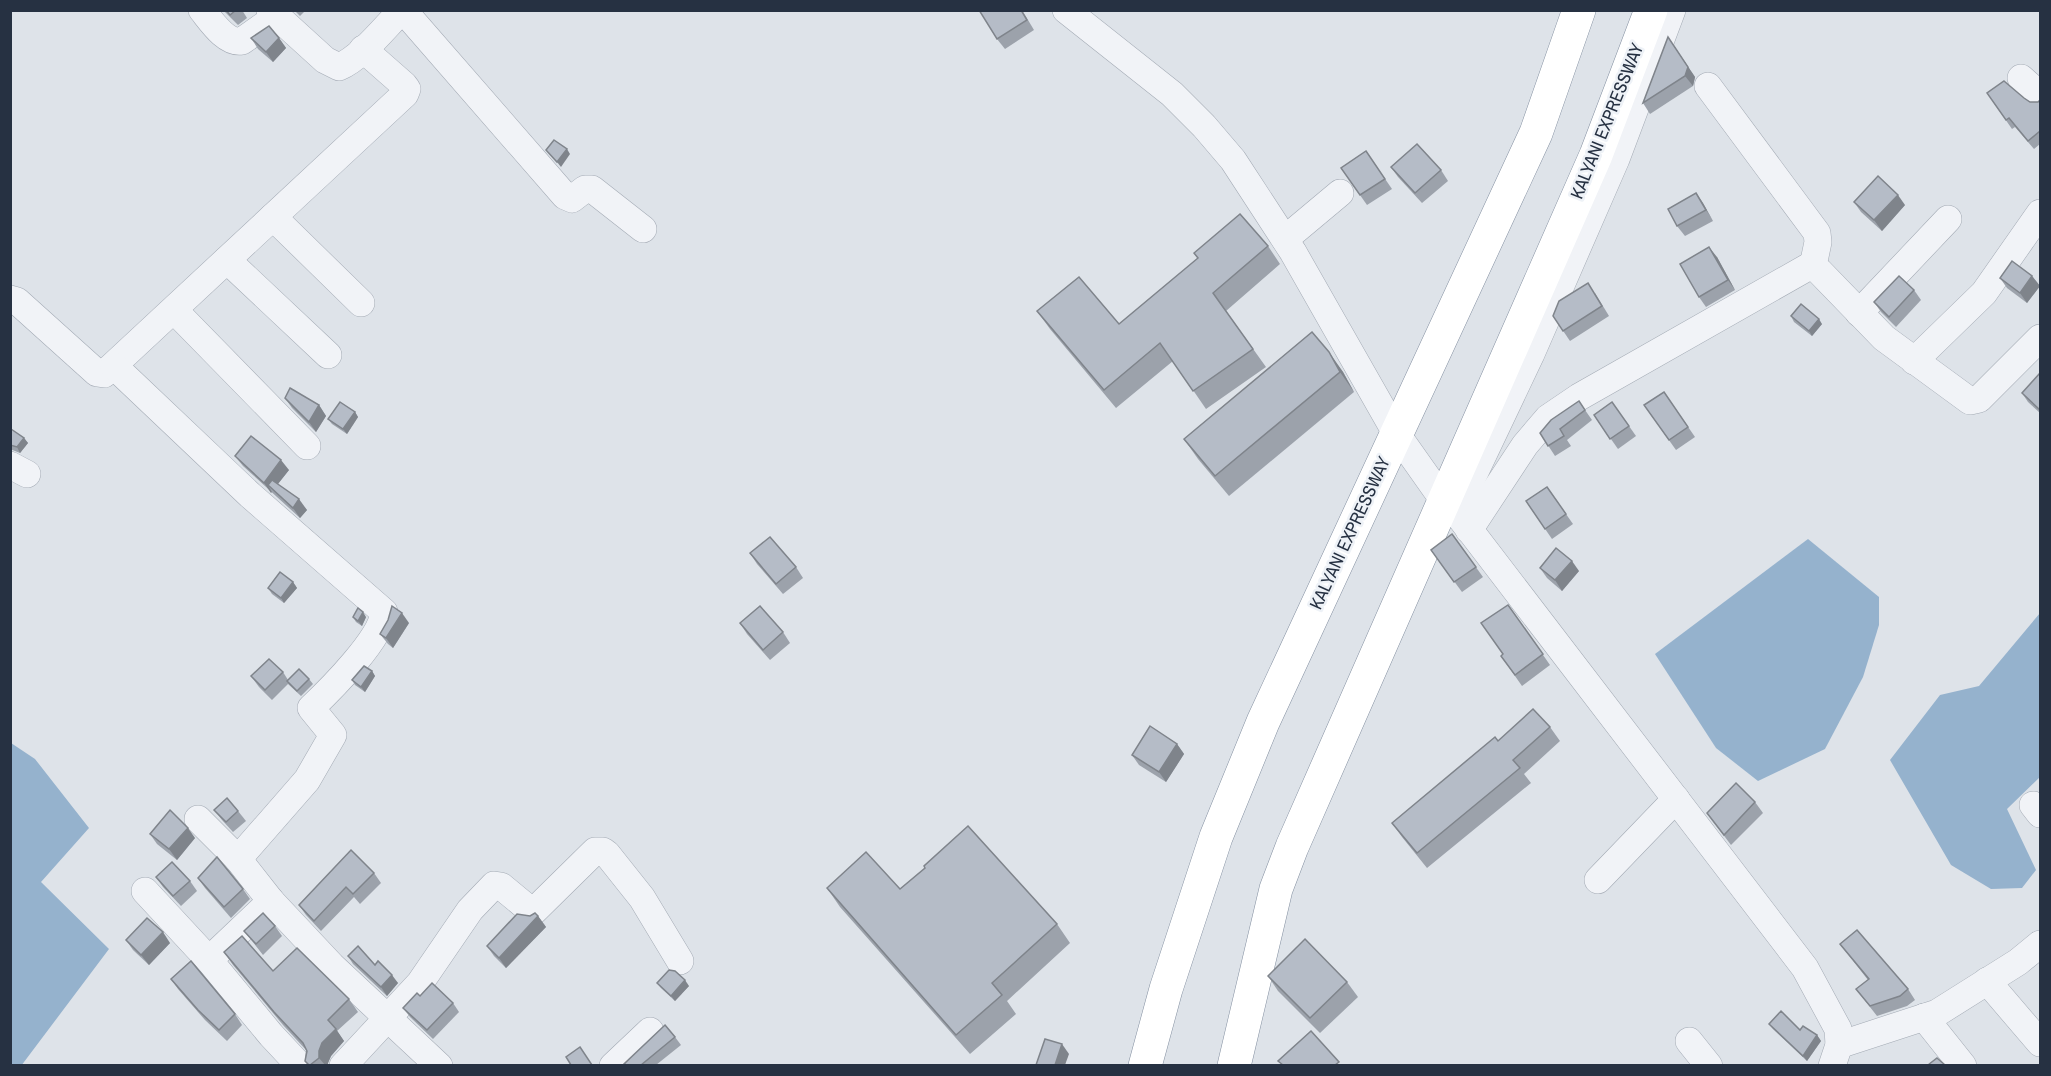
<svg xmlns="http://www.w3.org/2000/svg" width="2051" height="1076" viewBox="0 0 2051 1076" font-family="'Archivo Narrow',sans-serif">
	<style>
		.water { fill: #95b2cd }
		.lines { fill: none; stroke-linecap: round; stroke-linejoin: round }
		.minor-casing { stroke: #a3aab4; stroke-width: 28 }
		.highway-casing { stroke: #8490a1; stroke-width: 34 }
		.minor { stroke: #f1f3f7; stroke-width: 27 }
		.highway { stroke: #fff; stroke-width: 33 }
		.wall { fill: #9ca2ab }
		.shaded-wall { fill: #7f848b }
		.building { fill: #b5bcc7; stroke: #7f848b; stroke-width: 1.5 }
		.labels { text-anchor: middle; stroke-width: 5; stroke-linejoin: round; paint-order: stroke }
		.street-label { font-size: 18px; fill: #263142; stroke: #eef2f7 }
	</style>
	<rect width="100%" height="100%" fill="#dee3e9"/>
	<g class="water">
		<polygon points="1808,539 1879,597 1879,625 1863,677 1825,749 1758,781 1716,748 1655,654"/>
		<polygon points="2040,613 2040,777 2007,809 2036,870 2022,888 1991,889 1951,865 1890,760 1940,695 1979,686"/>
		<polygon points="11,743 35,759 89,828 41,882 109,949 21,1066 10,1065"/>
	</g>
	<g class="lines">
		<defs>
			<g id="minor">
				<path d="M 202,10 C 211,21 226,44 242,41 L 276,17"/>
				<path d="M 270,10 L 325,60 L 339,67 C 361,58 385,27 402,10"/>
				<polyline points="403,10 565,196 572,199 585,189 592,189 643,229"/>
				<polyline points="1066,10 1172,94 1204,126 1233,160 1293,252 1396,433 1444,501 1456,512 1805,968 1838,1029 1839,1045 1832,1066"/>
				<polyline points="2021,78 2040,95"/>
				<polyline points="1708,86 1817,233 1818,242 1813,266"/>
				<polyline points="273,217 361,303"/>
				<polyline points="1285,239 1340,193"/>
				<polyline points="227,260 328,355"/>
				<polyline points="10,299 17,301 97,373 104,374 405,94 407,89 404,85 363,49"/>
				<polyline points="174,310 307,446"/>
				<polyline points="1859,313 1948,219"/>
				<polyline points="1914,361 1984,293 2040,213"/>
				<path d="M 114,366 L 250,495 L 384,612 C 382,638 331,689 311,708 L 333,735 L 307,780 L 238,859"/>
				<polyline points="10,465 27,474"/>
				<polyline points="1455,514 1531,354 1616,159 1672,10"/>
				<polyline points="1469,530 1525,445 1548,418 1579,397 1808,267 1813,266 1819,271 1884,338 1970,401 1979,399 2040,338"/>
				<polyline points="2033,805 2040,814"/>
				<polyline points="198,819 238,859 271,901 332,966 439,1066"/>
				<polyline points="1598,880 1676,799"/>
				<polyline points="145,891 209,960 271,1035 300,1066"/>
				<polyline points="209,960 271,901"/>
				<polyline points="1987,981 2040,1043"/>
				<polyline points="1924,1017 1963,1066"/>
				<polyline points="1689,1041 1709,1066"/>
				<polyline points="1839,1045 1937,1013 2018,962 2040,944"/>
				<polyline points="343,1066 420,983 470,910 494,885 501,886 530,910 534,911 595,851 603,851 607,854 642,898 680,961"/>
				<polyline points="613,1066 650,1031"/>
			</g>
			<g id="highway">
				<polyline points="1145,1066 1166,989 1216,837 1263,722 1536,133 1579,10"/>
				<polyline points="1234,1066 1276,889 1292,847 1596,155 1651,10"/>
			</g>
		</defs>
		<use href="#minor" class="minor-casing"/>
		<use href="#highway" class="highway-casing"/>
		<use href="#minor" class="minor"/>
		<use href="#highway" class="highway"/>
	</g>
	<g class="wall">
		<polygon points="223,10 242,10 247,18 238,25"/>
		<polygon points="294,10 306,10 300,16"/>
		<polygon points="1022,10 1034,30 1005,49 997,39"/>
		<polygon points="1668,37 1695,77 1693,86 1650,114 1643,103"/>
		<polygon points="251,38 279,38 286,48 273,62 258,49"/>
		<polygon points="1987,93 2024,98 2030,102 2038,102 2040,100 2040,144 2034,149 2015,127 2012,129"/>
		<polygon points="1366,151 1392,189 1367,205 1341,168"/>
		<polygon points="1391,167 1441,170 1448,181 1422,203 1398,177"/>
		<polygon points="1696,193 1713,221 1685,236 1677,226"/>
		<polygon points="1854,202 1905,205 1882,231 1861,212"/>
		<polygon points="1268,246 1280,264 1226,311 1266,367 1206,409 1173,361 1116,408 1050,329 1037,311 1119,324 1198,259 1194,253"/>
		<polygon points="1717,257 1735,290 1706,307 1699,297"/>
		<polygon points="2032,276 2040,286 2027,303 2007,288 2000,278"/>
		<polygon points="1914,290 1921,300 1896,327 1881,312 1874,302"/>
		<polygon points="1595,293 1609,316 1570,341 1553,316"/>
		<polygon points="1791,316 1822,324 1812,336 1794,322"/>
		<polygon points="1312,332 1343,372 1354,392 1229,496 1198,459 1184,439"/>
		<polygon points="2040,373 2040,413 2028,402 2022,393"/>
		<polygon points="1664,392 1695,437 1676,450 1644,405"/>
		<polygon points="285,398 319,405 326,416 316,432 292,408"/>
		<polygon points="1612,402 1636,436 1618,449 1594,415"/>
		<polygon points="1585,410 1592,420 1567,440 1571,446 1555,456 1540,433"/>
		<polygon points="355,412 358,417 347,434 332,424 328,419"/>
		<polygon points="10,430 24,438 28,443 20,453 10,449"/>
		<polygon points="235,456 289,470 278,484 307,510 300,518 243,466"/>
		<polygon points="1547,487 1573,524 1552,539 1526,501"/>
		<polygon points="1452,534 1483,577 1462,592 1431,550"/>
		<polygon points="750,553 796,567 803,578 783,594 757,564"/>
		<polygon points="1540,568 1579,571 1562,591 1547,578"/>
		<polygon points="293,582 297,588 284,603 272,594 268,588"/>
		<polygon points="1508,605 1550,665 1522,686 1501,656 1503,654"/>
		<polygon points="353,617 366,617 362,626 356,622"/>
		<polygon points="409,623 393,648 388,644 380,634"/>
		<polygon points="740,623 783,632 790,643 770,660 747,634"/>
		<polygon points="372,671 375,676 365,692 355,685 352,680"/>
		<polygon points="283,672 288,680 309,679 313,684 301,696 288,684 272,700 259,687 251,676"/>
		<polygon points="1550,727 1560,741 1524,774 1531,783 1427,868 1402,837 1392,823 1498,741"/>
		<polygon points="1177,744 1184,754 1166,782 1139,765 1132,755"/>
		<polygon points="1755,802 1763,813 1731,845 1707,813"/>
		<polygon points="214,810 238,811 246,821 233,832 222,820"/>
		<polygon points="150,834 195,838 177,860 157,844"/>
		<polygon points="374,873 381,883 360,904 354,897 321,931 306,915 299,905"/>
		<polygon points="156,877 190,881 197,891 181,906 163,887"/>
		<polygon points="198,878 243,889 250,899 231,918 205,888"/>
		<polygon points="827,888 900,889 1057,924 1070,943 1007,1001 1016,1014 970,1054 840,907"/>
		<polygon points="530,916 538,916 546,927 506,968 494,956 487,946"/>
		<polygon points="275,926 282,936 263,955 252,941 244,931"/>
		<polygon points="126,940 170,943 149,965 133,950"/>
		<polygon points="1840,944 1908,989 1915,1000 1907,1006 1877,1016 1856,989 1868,980"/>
		<polygon points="224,952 349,999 358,1012 337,1031 344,1041 331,1056 328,1063 328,1065 308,1065 305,1061 306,1050 283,1025 233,965"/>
		<polygon points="348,956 375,965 398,983 387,996 353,964"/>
		<polygon points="1268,976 1347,982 1358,997 1320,1033 1278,991"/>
		<polygon points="171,979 235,1014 242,1025 227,1041 205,1020 178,989"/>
		<polygon points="657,983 689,986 675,1001 661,988"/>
		<polygon points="420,996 453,1003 459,1012 433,1039 410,1017 403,1008"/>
		<polygon points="1769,1024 1800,1030 1817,1035 1821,1041 1807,1061 1773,1029"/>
		<polygon points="675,1037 681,1045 656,1065 625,1065 624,1064"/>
	</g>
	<g class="shaded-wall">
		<polygon points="1668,37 1695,77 1693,86 1685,76"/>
		<polygon points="279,38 286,48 273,62 266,52"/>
		<polygon points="567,149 570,154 561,167 557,162"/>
		<polygon points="1696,193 1703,203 1713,221 1706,210"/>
		<polygon points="1898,195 1905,205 1882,231 1874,220"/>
		<polygon points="1709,247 1717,257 1735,290 1728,280"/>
		<polygon points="2032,276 2040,286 2027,303 2020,293"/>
		<polygon points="1819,319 1822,324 1812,336 1809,331"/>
		<polygon points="1329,352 1343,372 1354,392 1340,372"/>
		<polygon points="319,405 326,416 316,432 309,422"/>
		<polygon points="355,412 358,417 347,434 343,429"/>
		<polygon points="24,438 28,443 20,453 17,447"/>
		<polygon points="281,460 289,470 273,490 268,485 272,492 271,493 264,483"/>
		<polygon points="299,499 307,510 300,518 293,508"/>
		<polygon points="1572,561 1579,571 1562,591 1555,580"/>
		<polygon points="293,582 297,588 284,603 281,598"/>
		<polygon points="363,612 366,617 362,626 358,621"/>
		<polygon points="402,613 409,623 393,648 386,638"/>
		<polygon points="372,671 375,676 365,692 361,687"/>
		<polygon points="1177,744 1184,754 1166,782 1159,772"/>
		<polygon points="188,828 195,838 177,860 169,849"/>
		<polygon points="538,916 546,927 506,968 499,958"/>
		<polygon points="163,932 170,943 149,965 141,955"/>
		<polygon points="392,975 398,983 387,996 381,987"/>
		<polygon points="685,980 689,986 675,1001 671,996"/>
		<polygon points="336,1029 344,1041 331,1056 328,1063 328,1065 325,1065 319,1058 319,1051 322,1043"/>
		<polygon points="1817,1035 1821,1041 1807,1061 1803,1056"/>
		<polygon points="1062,1044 1069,1054 1065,1065 1055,1065"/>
	</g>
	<g class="building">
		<polygon points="226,10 236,10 230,15"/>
		<polygon points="979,10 1021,10 1027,20 997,39"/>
		<polygon points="269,26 279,38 266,52 251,38"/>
		<polygon points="1668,37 1688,67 1685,76 1643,103"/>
		<polygon points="2004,81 2024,98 2030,102 2038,102 2040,100 2040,131 2028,141 2009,118 2006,120 1987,93"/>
		<polygon points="554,140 567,149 557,162 546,150"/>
		<polygon points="1417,144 1441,170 1415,193 1391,167"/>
		<polygon points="1366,151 1385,179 1360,195 1341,168"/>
		<polygon points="1878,176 1898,195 1874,220 1854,202"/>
		<polygon points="1696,193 1706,210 1677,226 1668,209"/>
		<polygon points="1240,214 1268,246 1213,293 1253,349 1193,391 1160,343 1104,390 1037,311 1079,277 1119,324 1198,258 1194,253"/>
		<polygon points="1709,247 1728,280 1699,297 1680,264"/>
		<polygon points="2012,261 2032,276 2020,293 2000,278"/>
		<polygon points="1899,276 1914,290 1889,317 1874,302"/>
		<polygon points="1588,283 1602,306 1563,331 1553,316 1559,301"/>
		<polygon points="1801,304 1819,319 1809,331 1791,316"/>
		<polygon points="1312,332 1329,352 1340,372 1215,476 1184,439"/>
		<polygon points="2040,373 2040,410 2022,393"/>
		<polygon points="290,388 319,405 309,422 285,398"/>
		<polygon points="1664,392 1688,427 1669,440 1644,405"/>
		<polygon points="1579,401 1585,410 1560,429 1564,436 1548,446 1540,433 1551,420"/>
		<polygon points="340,402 355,412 343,429 328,419"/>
		<polygon points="1612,402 1629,426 1610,439 1594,415"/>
		<polygon points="11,429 24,438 17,447 10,445 10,430"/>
		<polygon points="251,436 281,460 264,483 235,456"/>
		<polygon points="272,480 299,499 293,508 268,485"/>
		<polygon points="1547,487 1566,514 1545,529 1526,501"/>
		<polygon points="1452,534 1476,567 1454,582 1431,550"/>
		<polygon points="770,537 796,567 776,584 750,553"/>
		<polygon points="1556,548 1572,561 1555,580 1540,568"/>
		<polygon points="280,572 293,582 281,598 268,588"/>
		<polygon points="1508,605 1543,654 1515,675 1501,656 1503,654 1481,623"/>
		<polygon points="392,606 402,613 386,638 380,634 388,620"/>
		<polygon points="760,606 783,632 763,650 740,623"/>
		<polygon points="358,608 363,612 358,621 353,617"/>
		<polygon points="269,659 283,672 265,690 251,676"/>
		<polygon points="364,666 372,671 361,687 352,680"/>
		<polygon points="299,669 309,679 297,691 287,681"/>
		<polygon points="1533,709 1550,727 1513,760 1520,768 1417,853 1392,823 1495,737 1498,741"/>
		<polygon points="1150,726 1177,744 1159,772 1132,755"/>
		<polygon points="1736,783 1755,802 1724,835 1707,813"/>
		<polygon points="227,798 238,811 226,822 214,810"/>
		<polygon points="170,810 188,828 169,849 150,834"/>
		<polygon points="968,826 1057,924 992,983 1002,995 956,1035 827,888 866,852 900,889 925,868 924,866"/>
		<polygon points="351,850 374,873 353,894 346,887 314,921 299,905"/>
		<polygon points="217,857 243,889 224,907 198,878"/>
		<polygon points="172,862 190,881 173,896 156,877"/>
		<polygon points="263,913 275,926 256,944 244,931"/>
		<polygon points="535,913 538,916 499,958 487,946 517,914 530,916"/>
		<polygon points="147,918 163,932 141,955 126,940"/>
		<polygon points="1857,930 1908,989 1900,996 1870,1006 1856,989 1869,979 1840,944"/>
		<polygon points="242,936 273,971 297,948 349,999 328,1020 336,1029 322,1043 319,1051 319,1058 310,1065 309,1065 305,1061 307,1051 303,1043 274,1012 224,952"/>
		<polygon points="1305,939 1347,982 1310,1018 1268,976"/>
		<polygon points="358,946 375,965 378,961 392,975 381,987 348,956"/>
		<polygon points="191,961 235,1014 219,1030 198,1010 171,979"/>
		<polygon points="669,970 675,971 685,980 671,996 657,983"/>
		<polygon points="432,983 453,1003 427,1030 403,1008 417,993 420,996"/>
		<polygon points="1781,1011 1800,1030 1803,1026 1817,1035 1803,1056 1769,1024"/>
		<polygon points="665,1025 675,1037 641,1065 627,1065 624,1064"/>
		<polygon points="1311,1031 1339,1062 1335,1065 1283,1065 1278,1061"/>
		<polygon points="1045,1039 1062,1044 1055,1065 1036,1065"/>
		<polygon points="580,1047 592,1065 571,1065 566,1057"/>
		<polygon points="1937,1058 1945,1065 1928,1065"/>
	</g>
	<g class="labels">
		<g class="street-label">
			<text transform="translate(1607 121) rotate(-68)" y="6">KALYANI EXPRESSWAY</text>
			<text transform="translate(1350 533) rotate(-65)" y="6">KALYANI EXPRESSWAY</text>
		</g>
	</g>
	<rect width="2051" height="1076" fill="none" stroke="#263142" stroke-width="24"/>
</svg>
